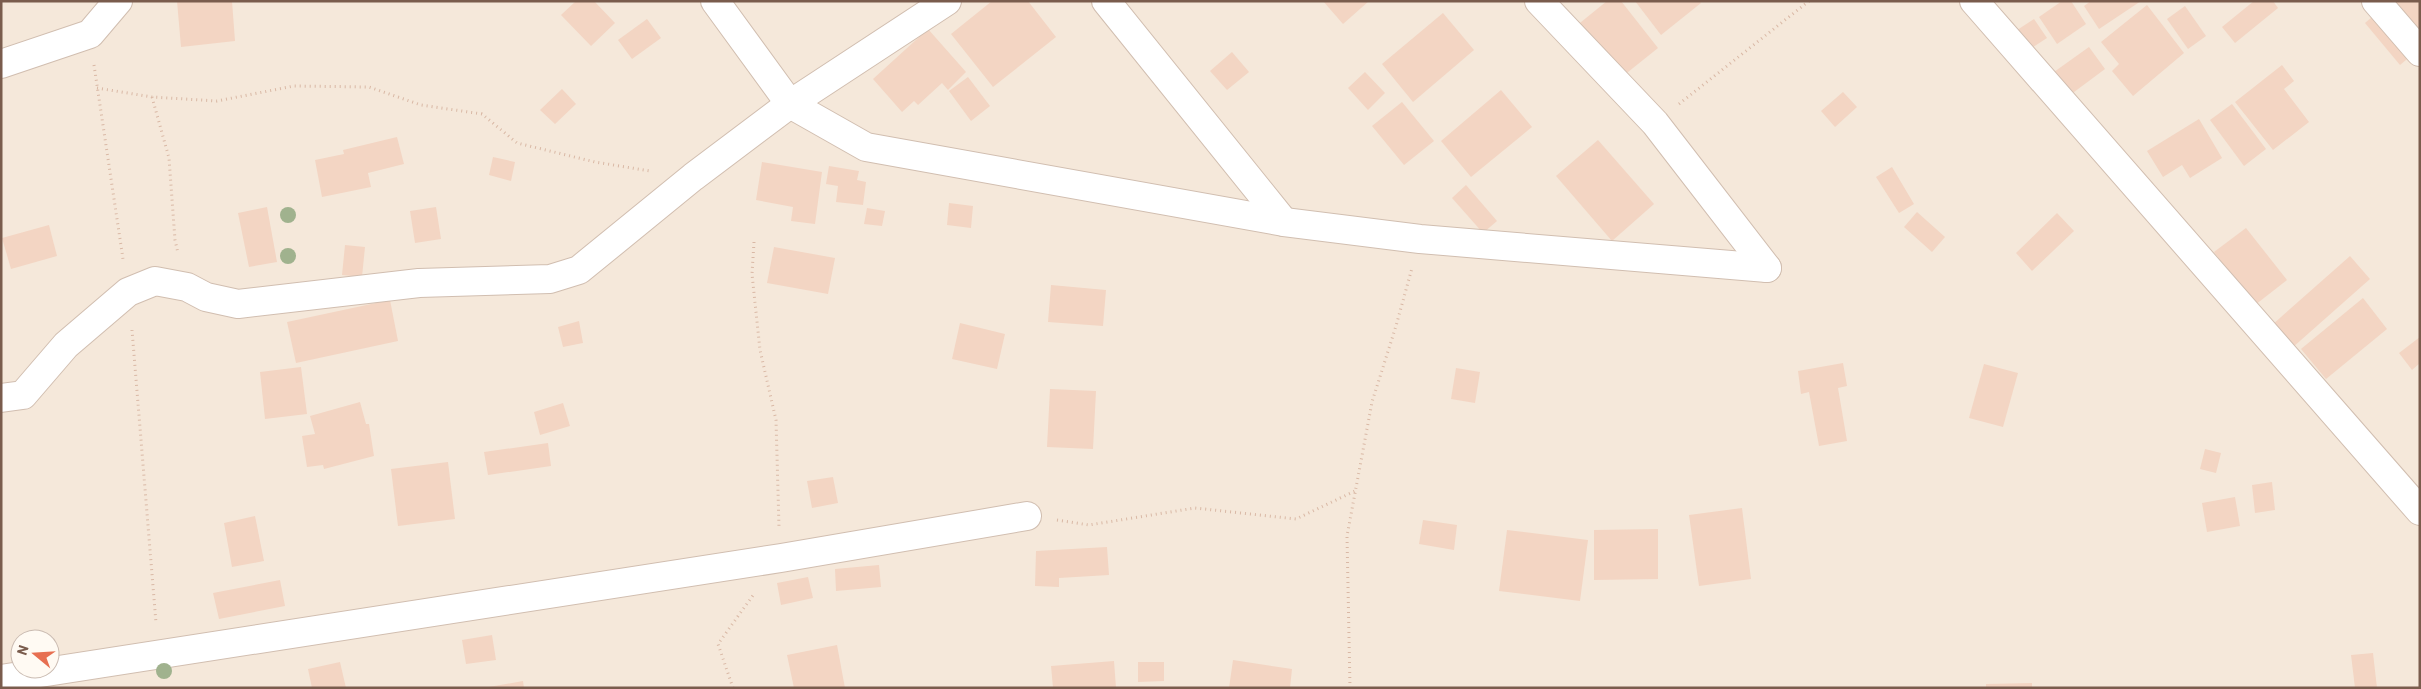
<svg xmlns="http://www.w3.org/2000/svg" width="2421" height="689" viewBox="0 0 2421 689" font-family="Barlow,sans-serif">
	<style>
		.residential { fill: #f5e8da; fill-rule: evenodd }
		.building { fill: #f3d5c3 }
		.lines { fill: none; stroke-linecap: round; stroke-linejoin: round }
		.minor-casing { stroke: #d1beb0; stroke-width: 30 }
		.path { stroke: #d9b8a5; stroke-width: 3; stroke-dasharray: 1 4; stroke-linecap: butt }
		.minor { stroke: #fff; stroke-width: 28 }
		.tree { fill: #a0b28e }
	</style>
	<rect width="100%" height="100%" fill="#fdf6ec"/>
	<path class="residential" d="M 1,1 L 2420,1 L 2420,688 L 1,688 ZM 20,639 L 50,639 L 50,669 L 20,669 Z"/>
	<g class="building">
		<polygon points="177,1 232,1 235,41 181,47"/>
		<polygon points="576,1 594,1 615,23 591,46 561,15"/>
		<polygon points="992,1 1028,1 1056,37 993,87 951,34"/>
		<polygon points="1323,1 1369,1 1343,24"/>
		<polygon points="1607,1 1621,1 1658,48 1618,80 1575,27"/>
		<polygon points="1635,1 1699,1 1701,3 1661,35"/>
		<polygon points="2062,1 2071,1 2086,24 2057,44 2039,17"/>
		<polygon points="2091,1 2141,1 2099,29 2084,6"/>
		<polygon points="2254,1 2273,1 2278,8 2235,43 2222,27"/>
		<polygon points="2391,1 2420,1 2420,48 2400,65 2365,23"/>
		<polygon points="2147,5 2184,53 2133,96 2112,71 2119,64 2101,42"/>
		<polygon points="2185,6 2206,36 2188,49 2167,19"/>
		<polygon points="1443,13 1474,50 1413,102 1382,64"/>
		<polygon points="647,19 661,38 632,59 618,40"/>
		<polygon points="2034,19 2047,38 2024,53 2011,34"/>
		<polygon points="928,29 966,72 948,90 942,83 918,105 914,101 902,112 873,79"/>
		<polygon points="2089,47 2105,69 2070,95 2054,72"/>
		<polygon points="1232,52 1249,72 1227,90 1210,71"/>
		<polygon points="2282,65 2294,81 2284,89 2309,122 2273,150 2235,102"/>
		<polygon points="1365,72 1385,93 1368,110 1348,88"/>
		<polygon points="968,77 990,106 971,121 949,91"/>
		<polygon points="562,89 576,104 555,124 540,110"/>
		<polygon points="1501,90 1532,127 1471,177 1441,141"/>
		<polygon points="1843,92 1857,107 1835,127 1821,111"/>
		<polygon points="1402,102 1434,141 1404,165 1372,126"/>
		<polygon points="2232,104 2266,149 2244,166 2210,120"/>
		<polygon points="2199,119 2222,158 2190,178 2182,165 2163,177 2147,151"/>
		<polygon points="397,137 404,164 368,173 371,187 322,197 315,160 344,154 343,150"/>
		<polygon points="1598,140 1654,204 1612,241 1556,176"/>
		<polygon points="493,157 515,162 511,181 489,175"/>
		<polygon points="762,162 822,172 815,224 791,221 793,207 756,200"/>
		<polygon points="829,166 859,171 857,180 866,182 863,205 836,202 838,186 826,184"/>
		<polygon points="1892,167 1914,204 1899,213 1876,177"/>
		<polygon points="1466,185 1497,221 1483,233 1452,198"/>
		<polygon points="949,203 973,206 971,228 947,225"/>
		<polygon points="267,207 277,262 249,267 238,213"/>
		<polygon points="436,207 441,239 415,243 410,211"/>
		<polygon points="867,208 885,211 882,226 864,224"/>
		<polygon points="1917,212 1945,237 1932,252 1904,227"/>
		<polygon points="2057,213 2074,231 2032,271 2016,253"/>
		<polygon points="49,225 57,256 11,269 2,238"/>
		<polygon points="2246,228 2287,280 2255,305 2214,252"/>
		<polygon points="345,245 365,247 362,277 342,275"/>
		<polygon points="774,247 835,258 828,294 767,283"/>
		<polygon points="2350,256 2370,279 2292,348 2272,325"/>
		<polygon points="1051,285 1106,290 1103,326 1048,322"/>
		<polygon points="2363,298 2387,329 2326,379 2301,349"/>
		<polygon points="390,300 398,341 296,363 287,322"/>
		<polygon points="579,321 583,343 563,347 558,327"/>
		<polygon points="960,323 1005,334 997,369 952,359"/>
		<polygon points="2420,337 2420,363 2412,370 2399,353"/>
		<polygon points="1843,363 1847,386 1838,388 1847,441 1819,446 1809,392 1801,394 1798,371"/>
		<polygon points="1984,364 2018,373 2003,427 1969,418"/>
		<polygon points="301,367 307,414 265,419 260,372"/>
		<polygon points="1456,368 1480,372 1475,403 1451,399"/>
		<polygon points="1050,389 1096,391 1093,449 1047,447"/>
		<polygon points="360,402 366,424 369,424 374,456 324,469 323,465 307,467 302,436 315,434 310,416"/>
		<polygon points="563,403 570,426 540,435 534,412"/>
		<polygon points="548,443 551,466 488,475 484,452"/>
		<polygon points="2205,449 2221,453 2216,473 2200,469"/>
		<polygon points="448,462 455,519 398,526 391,469"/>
		<polygon points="833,477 838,503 812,508 807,481"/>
		<polygon points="2272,482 2275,510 2255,513 2252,485"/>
		<polygon points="2235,497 2240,526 2207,532 2202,503"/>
		<polygon points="1742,508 1751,579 1699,586 1689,515"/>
		<polygon points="255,516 264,561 232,567 224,523"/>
		<polygon points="1423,520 1457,525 1454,550 1419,544"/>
		<polygon points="1658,529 1658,579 1594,580 1594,530"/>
		<polygon points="1507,530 1588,540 1580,601 1499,591"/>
		<polygon points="1107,547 1109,575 1059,578 1059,587 1035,586 1036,551"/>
		<polygon points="879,565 881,587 836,591 835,569"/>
		<polygon points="808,577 813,598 781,605 777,583"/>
		<polygon points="280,580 285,606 219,619 213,593"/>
		<polygon points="492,635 496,660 466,664 462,640"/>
		<polygon points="837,645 845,688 794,688 787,655"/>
		<polygon points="2373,653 2377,688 2355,688 2351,655"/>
		<polygon points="1233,660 1292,669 1290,688 1229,688"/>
		<polygon points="1114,661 1116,688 1053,688 1051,666"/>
		<polygon points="340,662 346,688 312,688 308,669"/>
		<polygon points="1138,662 1164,662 1164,681 1138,682"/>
		<polygon points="523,681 524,688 489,688 489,687"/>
		<polygon points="2032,683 2032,688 1986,688 1986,684"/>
	</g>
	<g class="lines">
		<defs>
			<g id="minor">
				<polyline points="715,1 790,104 866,147 1284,222 1420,239 1767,268"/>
				<polyline points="1106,1 1284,222"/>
				<polyline points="1539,1 1655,123 1767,268"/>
				<polyline points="1974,1 2420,511"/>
				<polyline points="2376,1 2420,52"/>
				<polyline points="1,64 90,34 118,1"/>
				<polyline points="1,398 23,395 66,345 128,292 155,281 187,287 206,297 238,304 419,283 550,279 579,270 693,177 790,104 947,1"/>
				<polyline points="1,679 781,558 1027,516"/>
			</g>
		</defs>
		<use href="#minor" class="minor-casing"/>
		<g class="path">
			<polyline points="94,65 123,259"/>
			<polyline points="97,88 152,97 217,101 294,86 369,87 421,105 482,114 517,143 595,162 650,171"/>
			<polyline points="152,97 169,158 175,240 178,253"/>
			<polyline points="1679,104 1809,1"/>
			<polyline points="754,242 752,274 760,350 776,420 779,527"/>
			<polyline points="132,330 156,623"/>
			<polyline points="1057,520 1089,525 1195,508 1296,519 1355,491"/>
			<polyline points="733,688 718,644 754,594"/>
			<polyline points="1350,688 1347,536 1372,402 1396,326 1412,268"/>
		</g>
		<use href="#minor" class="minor"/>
	</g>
	<g class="tree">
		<circle cx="288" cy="215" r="8"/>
		<circle cx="288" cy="256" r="8"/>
		<circle cx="164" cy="671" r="8"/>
	</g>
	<rect width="2421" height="689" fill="none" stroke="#7a5c4d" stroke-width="5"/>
	<g transform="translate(35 654) rotate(288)"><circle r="24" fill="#fffaf3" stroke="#cabbb1"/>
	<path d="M0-4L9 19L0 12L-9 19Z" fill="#e76f51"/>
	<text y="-8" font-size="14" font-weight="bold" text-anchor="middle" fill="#7a5c4d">N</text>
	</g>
</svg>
